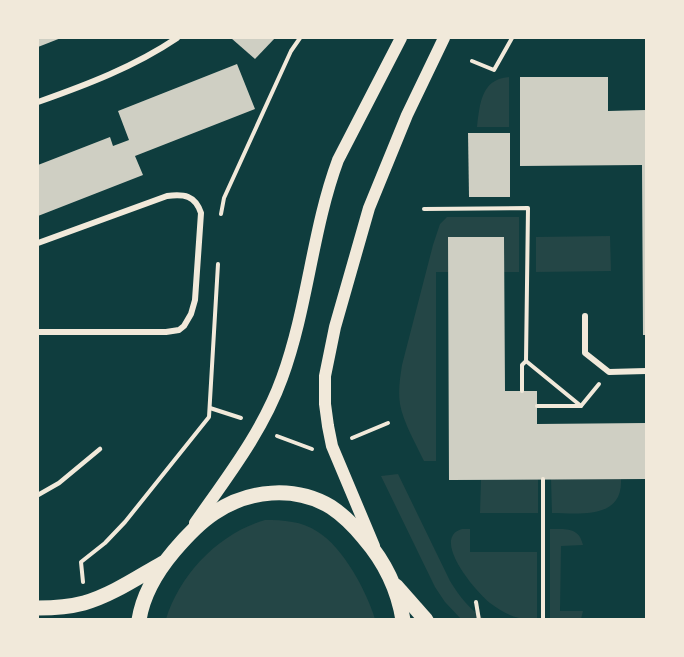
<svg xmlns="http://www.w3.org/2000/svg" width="684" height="657" viewBox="0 0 684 657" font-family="'Alegreya Sans',sans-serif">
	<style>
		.green { fill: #244646 }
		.building { fill: #cfcfc3 }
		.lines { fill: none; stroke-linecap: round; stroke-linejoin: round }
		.path { stroke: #f1e9da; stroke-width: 4 }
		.service { stroke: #f1e9da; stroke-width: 4.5 }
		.minor { stroke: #f1e9da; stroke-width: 6 }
		.secondary { stroke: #f1e9da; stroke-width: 12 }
		.primary { stroke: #f1e9da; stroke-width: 15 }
	</style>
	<rect width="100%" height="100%" fill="#0f3d3e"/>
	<g class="green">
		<path d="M 509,77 L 509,127 L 477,127 C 480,104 481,79 509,77 Z"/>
		<path d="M 447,217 L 519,217 L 519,272 L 504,272 L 504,237 L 448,237 L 448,272 L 436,272 L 436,461 L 424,461 C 416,444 403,422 400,404 C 398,391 400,378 402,365 L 433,245 L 440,224 Z"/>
		<polygon points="610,236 611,271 536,272 536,237"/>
		<path d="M 398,474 L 450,581 C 459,596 470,610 485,619 L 461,619 L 445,602 L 435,587 L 381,476 Z"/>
		<polygon points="538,479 538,513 480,513 481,480"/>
		<path d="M 551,479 L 621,479 C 623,520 579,513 552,513 Z"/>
		<path d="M 265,520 C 283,520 302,521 318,532 C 343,547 367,592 375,619 L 166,619 C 180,574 219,533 265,520 Z"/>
		<path d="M 462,529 L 470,529 L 470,552 L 537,552 L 537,619 C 517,620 506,615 490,603 C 476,592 430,538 462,529 Z"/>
		<path d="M 550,529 C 566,529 579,527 583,545 L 561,546 L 560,611 L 583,611 L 581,619 L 550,619 Z"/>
	</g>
	<g class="building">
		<polygon points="38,38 61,38 38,47"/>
		<polygon points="231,38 275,38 255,59"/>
		<polygon points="237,64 255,109 135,156 143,175 38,216 38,165 110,137 113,146 129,140 118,111"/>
		<polygon points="520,77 608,77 608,111 646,110 646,335 643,335 642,165 520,166"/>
		<polygon points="468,133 510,133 510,197 469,197"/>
		<polygon points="448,237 504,237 505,391 537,391 537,424 646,423 646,479 449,480"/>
	</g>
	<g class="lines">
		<g class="path">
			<polyline points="472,61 494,70 512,38"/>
			<polyline points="424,209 528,208 526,361 522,365 522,391"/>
			<polyline points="221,214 224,198 291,51 300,38"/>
			<polyline points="526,361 581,406"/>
			<polyline points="537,406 581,406 599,384"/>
			<polyline points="210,408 241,418"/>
			<polyline points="277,436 312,449"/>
			<polyline points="352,438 388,423"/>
			<polyline points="83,582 81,562 105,543 125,522 209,417 218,264"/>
			<polyline points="476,602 479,620"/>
			<polyline points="543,620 543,479"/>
		</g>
		<polyline class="service" points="38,495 59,483 100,449"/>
		<g class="minor">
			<path d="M 38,102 C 86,85 134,67 177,38"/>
			<path d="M 38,243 L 167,196 C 184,194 195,195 201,213 L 195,300 L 191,314 L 184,326 L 179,330 L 166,332 L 38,332"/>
			<polyline points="585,316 585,353 609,372 646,371"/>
		</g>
		<g class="secondary">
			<path d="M 195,523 C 227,477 263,431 282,378 C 308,307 312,230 338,160 L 401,38"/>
			<polyline points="374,546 332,446 328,426 325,404 325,376 335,327 369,208 407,115 444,38"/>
		</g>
		<g class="primary">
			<polyline points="396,586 426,620"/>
			<path d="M 38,608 C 53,608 69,607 84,603 C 112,595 138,577 163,563"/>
			<path d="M 139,620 C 143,594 158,570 174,551 C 185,538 199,523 214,513 C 248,490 294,485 331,507 C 343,515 355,527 364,538 C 384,561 398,589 403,620"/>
		</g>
	</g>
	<rect width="684" height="657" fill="none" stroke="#f1e9da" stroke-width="78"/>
</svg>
